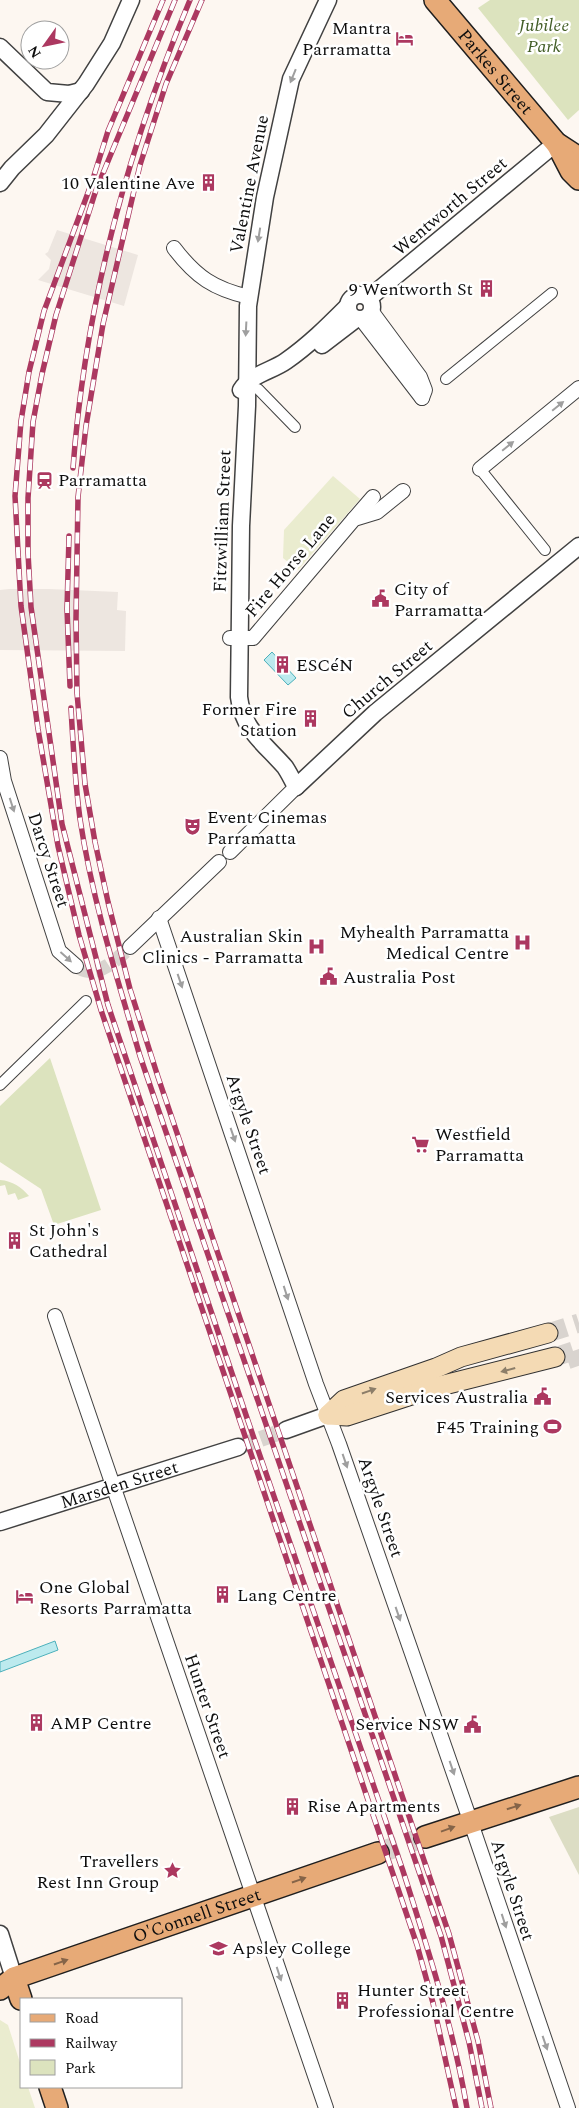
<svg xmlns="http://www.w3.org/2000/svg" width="579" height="2108" viewBox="0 0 579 2108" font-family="Spectral,serif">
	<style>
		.green { fill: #dce3be }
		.cemetery { fill: #dcddc4 }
		.pitch { fill: #eaeccf }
		.plaza { fill: #ede6e0 }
		.water { fill: #bceaee; stroke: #4cb0bb }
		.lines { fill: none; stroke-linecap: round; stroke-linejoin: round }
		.minor-tunnel { stroke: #d9d4cf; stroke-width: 14; stroke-dasharray: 14 7; stroke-linecap: butt }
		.tertiary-tunnel { stroke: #d9d4cf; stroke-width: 16; stroke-dasharray: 16 8; stroke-linecap: butt }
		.secondary-tunnel { stroke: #d9d4cf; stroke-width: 19; stroke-dasharray: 19 9; stroke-linecap: butt }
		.primary-tunnel { stroke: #d9d4cf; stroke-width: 21; stroke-dasharray: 21 11; stroke-linecap: butt }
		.pedestrian-casing { stroke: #414141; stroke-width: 12 }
		.minor-casing { stroke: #414141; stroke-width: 16 }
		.tertiary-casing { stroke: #414141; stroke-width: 19 }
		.secondary-casing { stroke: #303030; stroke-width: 21 }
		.primary-casing { stroke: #1f1f1f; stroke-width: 24 }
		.pedestrian { stroke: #fff; stroke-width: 10 }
		.minor { stroke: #fff; stroke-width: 14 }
		.tertiary { stroke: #fff; stroke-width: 16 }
		.secondary { stroke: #f4dab4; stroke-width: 19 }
		.primary { stroke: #e7aa77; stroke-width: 21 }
		.rail-casing { stroke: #ac3860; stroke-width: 5.5 }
		.rail { stroke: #fff; stroke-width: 4; stroke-dasharray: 11; stroke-linecap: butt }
		.oneway { fill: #9f9f9f }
		.oneway2 { fill: #8c7e69 }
		.oneway3 { fill: #856448 }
		.labels { text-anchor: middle; stroke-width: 5; stroke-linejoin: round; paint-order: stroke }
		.park-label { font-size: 18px; font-style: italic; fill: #425d26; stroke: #fff }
		.poi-label { font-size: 18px; fill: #0e0e0e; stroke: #fff; text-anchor: start }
		.street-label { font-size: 18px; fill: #0e0e0e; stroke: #fff }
	</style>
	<rect width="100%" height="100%" fill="#fdf7f1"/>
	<g class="green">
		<polygon points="490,0 579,0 579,110 568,120 478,8"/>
		<polygon points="50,1058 101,1210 54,1225 41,1189 0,1162 0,1106"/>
		<path d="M 0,1180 C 13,1181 21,1187 29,1196 L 18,1200 L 15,1193 L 8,1195 L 5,1185 L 0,1186 Z"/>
	</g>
	<polygon class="cemetery" points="579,1807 579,1875 549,1817"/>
	<g class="pitch">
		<polygon points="333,476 360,499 298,570 283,558 284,530"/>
		<polygon points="0,2020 8,2025 21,2066 21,2087 28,2087 35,2108 0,2108"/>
	</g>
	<g class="plaza">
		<polygon points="57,230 138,255 124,306 38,280 49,269 51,260 45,254 48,252"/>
		<polygon points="9,589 49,589 118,592 117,610 126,611 125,651 0,650 0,590"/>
	</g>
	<g class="water">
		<polygon points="272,652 296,678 288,685 264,660"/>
		<polygon points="55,1641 58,1650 0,1672 0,1662"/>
	</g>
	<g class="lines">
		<path class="minor-tunnel" d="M 76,966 C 96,981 116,960 130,947"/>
		<g class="tertiary-tunnel">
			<polyline points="573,1351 579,1369"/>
			<polyline points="238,1447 286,1430"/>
		</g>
		<g class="secondary-tunnel">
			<polyline points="548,1333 579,1323"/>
			<polyline points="555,1357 579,1349"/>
		</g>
		<polyline class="primary-tunnel" points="378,1853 425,1837"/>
		<defs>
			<g id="pedestrian">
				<polyline points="446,379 552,293"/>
				<polyline points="258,389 295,427"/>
				<polyline points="480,469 545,550"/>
				<polyline points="0,1085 86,1001"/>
			</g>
			<g id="minor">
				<path d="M 174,248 C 196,277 214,289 249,297"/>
				<polyline points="372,312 420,377 425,390 422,398"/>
				<polyline points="362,320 422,398"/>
				<polyline points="480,469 579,388"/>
				<polyline points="354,519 373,497"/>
				<polyline points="230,638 253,638 354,519 377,512 403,491"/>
				<polyline points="0,758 4,781 59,951 76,966"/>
				<polyline points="230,852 296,787"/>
				<polyline points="159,918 316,1384 339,1444 470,1820 568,2108"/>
				<polyline points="130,947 219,862"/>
				<polyline points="55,1316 326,2108"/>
			</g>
			<g id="tertiary">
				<polyline points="0,47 47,92 69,94 81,91"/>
				<polyline points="0,183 12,168 46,135 86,84 112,43 131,0"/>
				<circle cx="360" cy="307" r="12"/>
				<polyline points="369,298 556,143"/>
				<polyline points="322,345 356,319"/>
				<path d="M 241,390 C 251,374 272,371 286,361 C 309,345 328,326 347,307"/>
				<path d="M 296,787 C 293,781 289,773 285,767 C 264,743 243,730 239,697 L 241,526 L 247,406 L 248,306 L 265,197 L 291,79 L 328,0"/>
				<polyline points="296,787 375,713 579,546"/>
				<polyline points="286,1430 328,1415"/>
				<path id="s1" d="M 0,1522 L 238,1447"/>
				<polyline points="0,1934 14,1978"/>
			</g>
			<g id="secondary">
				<polyline points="328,1415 344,1400 436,1368 461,1357 548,1333"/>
				<polyline points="328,1415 347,1416 436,1387 555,1357"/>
			</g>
			<g id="primary">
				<path id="s2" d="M 435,0 L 556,143 L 579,158"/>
				<polyline points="557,144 571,171 579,179"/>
				<polyline points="425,1837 579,1787"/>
				<polyline points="14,1978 21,1999"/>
				<path id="s3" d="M 0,1989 L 14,1978 L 378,1853"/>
				<polyline points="50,2087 57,2108"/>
			</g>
		</defs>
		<use href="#pedestrian" class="pedestrian-casing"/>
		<use href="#minor" class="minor-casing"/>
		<use href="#tertiary" class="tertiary-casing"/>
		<use href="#secondary" class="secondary-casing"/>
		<use href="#primary" class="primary-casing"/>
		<use href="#pedestrian" class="pedestrian"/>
		<use href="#minor" class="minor"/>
		<use href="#tertiary" class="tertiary"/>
		<use href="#secondary" class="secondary"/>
		<use href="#primary" class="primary"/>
		<defs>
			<g id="rail">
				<polyline points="163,0 108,131 92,182 44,311 29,372 21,421 15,496 21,606 38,729 58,846 79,935 101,1010 417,1945 433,2003 456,2108"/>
				<path d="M 175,0 L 96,190 L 56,315 L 42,374 L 33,422 L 28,498 L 28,553 L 31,607 L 62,824 L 108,1005 L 247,1418 L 403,1871 C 428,1949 453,2027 467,2108"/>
				<polyline points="202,0 166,84 140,165 103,324 86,426 78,497 76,619 77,693 85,784 95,842 108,902 130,989 158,1077 449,1934 478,2041 491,2108"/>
				<path d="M 73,468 C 85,306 127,150 190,0"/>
				<polyline points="69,536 67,609 70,686"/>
				<path d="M 71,708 C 73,745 75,782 80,819 C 92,899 117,978 140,1056 L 441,1936 L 469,2042 L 482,2108"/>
			</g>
		</defs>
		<use href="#rail" class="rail-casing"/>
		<use href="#rail" class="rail"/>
	</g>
	<defs><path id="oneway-solid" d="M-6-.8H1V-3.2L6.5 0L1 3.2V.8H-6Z" transform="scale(1.25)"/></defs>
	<g class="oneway">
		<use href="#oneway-solid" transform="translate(293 76) rotate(112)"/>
		<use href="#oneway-solid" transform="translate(259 235) rotate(99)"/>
		<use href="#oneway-solid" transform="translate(246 329) rotate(93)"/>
		<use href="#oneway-solid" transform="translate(558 406) rotate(-39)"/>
		<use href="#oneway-solid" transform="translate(508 446) rotate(-39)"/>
		<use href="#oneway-solid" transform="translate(12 805) rotate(72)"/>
		<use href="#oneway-solid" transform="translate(66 957) rotate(42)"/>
		<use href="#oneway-solid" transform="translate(180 981) rotate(71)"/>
		<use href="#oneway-solid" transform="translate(233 1135) rotate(71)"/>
		<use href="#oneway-solid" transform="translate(286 1293) rotate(72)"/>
		<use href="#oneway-solid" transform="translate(345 1461) rotate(71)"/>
		<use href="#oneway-solid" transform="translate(398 1614) rotate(71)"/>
		<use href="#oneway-solid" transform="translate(452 1768) rotate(71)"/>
		<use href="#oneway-solid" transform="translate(504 1921) rotate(72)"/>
		<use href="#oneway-solid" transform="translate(279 1974) rotate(72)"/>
		<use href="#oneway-solid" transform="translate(545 2043) rotate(71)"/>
	</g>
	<g class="oneway2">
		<use href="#oneway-solid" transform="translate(508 1370) rotate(165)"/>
		<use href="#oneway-solid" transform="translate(369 1391) rotate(-19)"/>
	</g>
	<g class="oneway3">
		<use href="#oneway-solid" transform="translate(514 1807) rotate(-17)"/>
		<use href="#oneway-solid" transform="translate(448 1829) rotate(-20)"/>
		<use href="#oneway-solid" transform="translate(299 1880) rotate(-19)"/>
		<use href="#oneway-solid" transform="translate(61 1962) rotate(-19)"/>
	</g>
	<defs>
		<symbol id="hotel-bare" viewBox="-9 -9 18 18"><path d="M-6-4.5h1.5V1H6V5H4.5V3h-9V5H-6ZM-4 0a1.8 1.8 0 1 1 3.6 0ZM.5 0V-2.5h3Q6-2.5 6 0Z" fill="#ac3860" stroke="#fff" stroke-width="2.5" paint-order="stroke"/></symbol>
		<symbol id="building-bare" viewBox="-9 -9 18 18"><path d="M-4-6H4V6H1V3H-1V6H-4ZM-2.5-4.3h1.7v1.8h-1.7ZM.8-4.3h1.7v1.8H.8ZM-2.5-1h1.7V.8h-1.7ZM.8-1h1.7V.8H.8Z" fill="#ac3860" stroke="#fff" stroke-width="2.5" paint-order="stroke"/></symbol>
		<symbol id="station-bare" viewBox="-9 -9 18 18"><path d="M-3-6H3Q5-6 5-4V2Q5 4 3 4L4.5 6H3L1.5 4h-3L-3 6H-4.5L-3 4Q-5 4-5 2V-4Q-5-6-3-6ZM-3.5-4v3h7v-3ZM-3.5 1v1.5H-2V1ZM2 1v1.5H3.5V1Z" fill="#ac3860" stroke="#fff" stroke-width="2.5" paint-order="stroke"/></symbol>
		<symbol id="civic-bare" viewBox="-9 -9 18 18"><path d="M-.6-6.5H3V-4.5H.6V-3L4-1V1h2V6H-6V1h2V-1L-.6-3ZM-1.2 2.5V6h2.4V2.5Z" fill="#ac3860" stroke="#fff" stroke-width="2.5" paint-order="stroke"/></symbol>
		<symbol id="theatre-bare" viewBox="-9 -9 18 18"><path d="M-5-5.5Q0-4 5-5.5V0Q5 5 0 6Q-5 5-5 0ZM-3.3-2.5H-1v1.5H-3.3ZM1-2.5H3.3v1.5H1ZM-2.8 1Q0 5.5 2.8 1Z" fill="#ac3860" stroke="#fff" stroke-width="2.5" paint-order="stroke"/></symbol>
		<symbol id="hospital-bare" viewBox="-9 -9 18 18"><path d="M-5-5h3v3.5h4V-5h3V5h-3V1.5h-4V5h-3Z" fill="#ac3860" stroke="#fff" stroke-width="2.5" paint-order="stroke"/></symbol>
		<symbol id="supermarket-bare" viewBox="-9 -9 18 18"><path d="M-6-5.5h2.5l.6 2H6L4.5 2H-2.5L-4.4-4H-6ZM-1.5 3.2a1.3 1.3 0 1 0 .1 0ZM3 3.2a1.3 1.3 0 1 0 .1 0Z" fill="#ac3860" stroke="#fff" stroke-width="2.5" paint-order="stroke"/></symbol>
		<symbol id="stadium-bare" viewBox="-9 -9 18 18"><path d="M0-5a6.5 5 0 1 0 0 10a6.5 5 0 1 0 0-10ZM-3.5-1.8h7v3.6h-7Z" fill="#ac3860" stroke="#fff" stroke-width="2.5" paint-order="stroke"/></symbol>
		<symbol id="sight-bare" viewBox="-9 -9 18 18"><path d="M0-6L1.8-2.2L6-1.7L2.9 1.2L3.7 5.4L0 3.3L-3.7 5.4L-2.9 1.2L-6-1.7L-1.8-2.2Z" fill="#ac3860" stroke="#fff" stroke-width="2.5" paint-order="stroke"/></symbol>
		<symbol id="university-bare" viewBox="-9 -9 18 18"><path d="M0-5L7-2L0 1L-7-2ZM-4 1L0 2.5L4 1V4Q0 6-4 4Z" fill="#ac3860" stroke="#fff" stroke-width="2.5" paint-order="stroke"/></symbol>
	</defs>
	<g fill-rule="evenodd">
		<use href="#hotel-bare" x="392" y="26" width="25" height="25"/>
		<use href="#building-bare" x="196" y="170" width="25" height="25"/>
		<use href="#building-bare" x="474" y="276" width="25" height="25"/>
		<use href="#station-bare" x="32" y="468" width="25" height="25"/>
		<use href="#civic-bare" x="368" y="586" width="25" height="25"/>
		<use href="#building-bare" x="270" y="652" width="25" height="25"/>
		<use href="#building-bare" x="298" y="706" width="25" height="25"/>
		<use href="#theatre-bare" x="180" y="814" width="25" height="25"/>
		<use href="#hospital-bare" x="510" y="930" width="25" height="25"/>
		<use href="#hospital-bare" x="304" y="934" width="25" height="25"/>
		<use href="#civic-bare" x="316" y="964" width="25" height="25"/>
		<use href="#supermarket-bare" x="408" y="1132" width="25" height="25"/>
		<use href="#building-bare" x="2" y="1228" width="25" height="25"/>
		<use href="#civic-bare" x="530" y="1384" width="25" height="25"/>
		<use href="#stadium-bare" x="540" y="1414" width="25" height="25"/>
		<use href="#building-bare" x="210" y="1582" width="25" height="25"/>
		<use href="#hotel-bare" x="12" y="1584" width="25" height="25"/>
		<use href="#building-bare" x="24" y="1710" width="25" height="25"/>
		<use href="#civic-bare" x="460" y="1712" width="25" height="25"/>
		<use href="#building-bare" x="280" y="1794" width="25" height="25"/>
		<use href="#sight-bare" x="160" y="1858" width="25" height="25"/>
		<use href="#university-bare" x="206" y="1936" width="25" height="25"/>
		<use href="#building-bare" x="330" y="1988" width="25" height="25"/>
	</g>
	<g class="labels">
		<g class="park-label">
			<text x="544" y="31">Jubilee<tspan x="544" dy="21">Park</tspan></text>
		</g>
		<g class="poi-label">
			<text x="391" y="34" text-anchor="end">Mantra<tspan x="391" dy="21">Parramatta</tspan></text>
			<text x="195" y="189" text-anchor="end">10 Valentine Ave</text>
			<text x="473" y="295" text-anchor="end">9 Wentworth St</text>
			<text x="58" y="486">Parramatta</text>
			<text x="394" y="595">City of<tspan x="394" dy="21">Parramatta</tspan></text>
			<text x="296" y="671">ESCéN</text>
			<text x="297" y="715" text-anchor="end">Former Fire<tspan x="297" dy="21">Station</tspan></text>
			<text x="207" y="823">Event Cinemas<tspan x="207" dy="21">Parramatta</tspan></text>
			<text x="509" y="938" text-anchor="end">Myhealth Parramatta<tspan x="509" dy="21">Medical Centre</tspan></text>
			<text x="303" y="942" text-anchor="end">Australian Skin<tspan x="303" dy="21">Clinics - Parramatta</tspan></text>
			<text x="343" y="983">Australia Post</text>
			<text x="435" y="1140">Westfield<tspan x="435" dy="21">Parramatta</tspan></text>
			<text x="29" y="1236">St John's<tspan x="29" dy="21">Cathedral</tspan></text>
			<text x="528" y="1403" text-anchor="end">Services Australia</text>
			<text x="539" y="1433" text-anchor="end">F45 Training</text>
			<text x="39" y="1593">One Global<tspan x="39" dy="21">Resorts Parramatta</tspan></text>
			<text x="237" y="1601">Lang Centre</text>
			<text x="50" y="1729">AMP Centre</text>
			<text x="459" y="1730" text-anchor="end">Service NSW</text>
			<text x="307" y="1812">Rise Apartments</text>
			<text x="159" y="1867" text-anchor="end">Travellers<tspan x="159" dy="21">Rest Inn Group</tspan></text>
			<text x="232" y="1954">Apsley College</text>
			<text x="357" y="1996">Hunter Street<tspan x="357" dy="21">Professional Centre</tspan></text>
		</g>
		<g class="street-label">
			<text dy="6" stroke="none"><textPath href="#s2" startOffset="94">Parkes Street</textPath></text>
			<text transform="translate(249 184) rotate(-79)" y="6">Valentine Avenue</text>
			<text transform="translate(450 206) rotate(-40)" y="6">Wentworth Street</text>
			<text transform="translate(222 521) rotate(-88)" y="6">Fitzwilliam Street</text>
			<text transform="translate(290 565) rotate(-50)" y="6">Fire Horse Lane</text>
			<text transform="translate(387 679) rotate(-40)" y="6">Church Street</text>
			<text transform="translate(49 860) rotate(72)" y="6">Darcy Street</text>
			<text transform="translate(249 1124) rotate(71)" y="6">Argyle Street</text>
			<text dy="6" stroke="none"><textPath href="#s1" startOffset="125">Marsden Street</textPath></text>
			<text transform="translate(381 1507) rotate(71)" y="6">Argyle Street</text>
			<text transform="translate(208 1706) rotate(71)" y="6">Hunter Street</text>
			<text transform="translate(513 1890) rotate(72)" y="6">Argyle Street</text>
			<text dy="6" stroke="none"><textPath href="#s3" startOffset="211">O'Connell Street</textPath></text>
		</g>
	</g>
	<rect x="20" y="1998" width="162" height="90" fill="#ffffff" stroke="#9f9f9f"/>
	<rect x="30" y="2014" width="25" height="8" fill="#e7aa77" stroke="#9f9f9f"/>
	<text x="65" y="2023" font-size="15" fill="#0e0e0e">Road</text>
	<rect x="30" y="2039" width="25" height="8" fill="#ac3860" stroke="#9f9f9f"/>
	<text x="65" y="2048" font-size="15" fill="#0e0e0e">Railway</text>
	<rect x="30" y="2060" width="25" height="15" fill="#dce3be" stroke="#9f9f9f"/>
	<text x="65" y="2073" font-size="15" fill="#0e0e0e">Park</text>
	<g transform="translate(45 45) rotate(237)"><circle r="24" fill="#ffffff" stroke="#9f9f9f"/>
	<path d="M0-4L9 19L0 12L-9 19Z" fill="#ac3860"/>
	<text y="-8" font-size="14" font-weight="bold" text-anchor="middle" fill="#0e0e0e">N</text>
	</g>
</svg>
